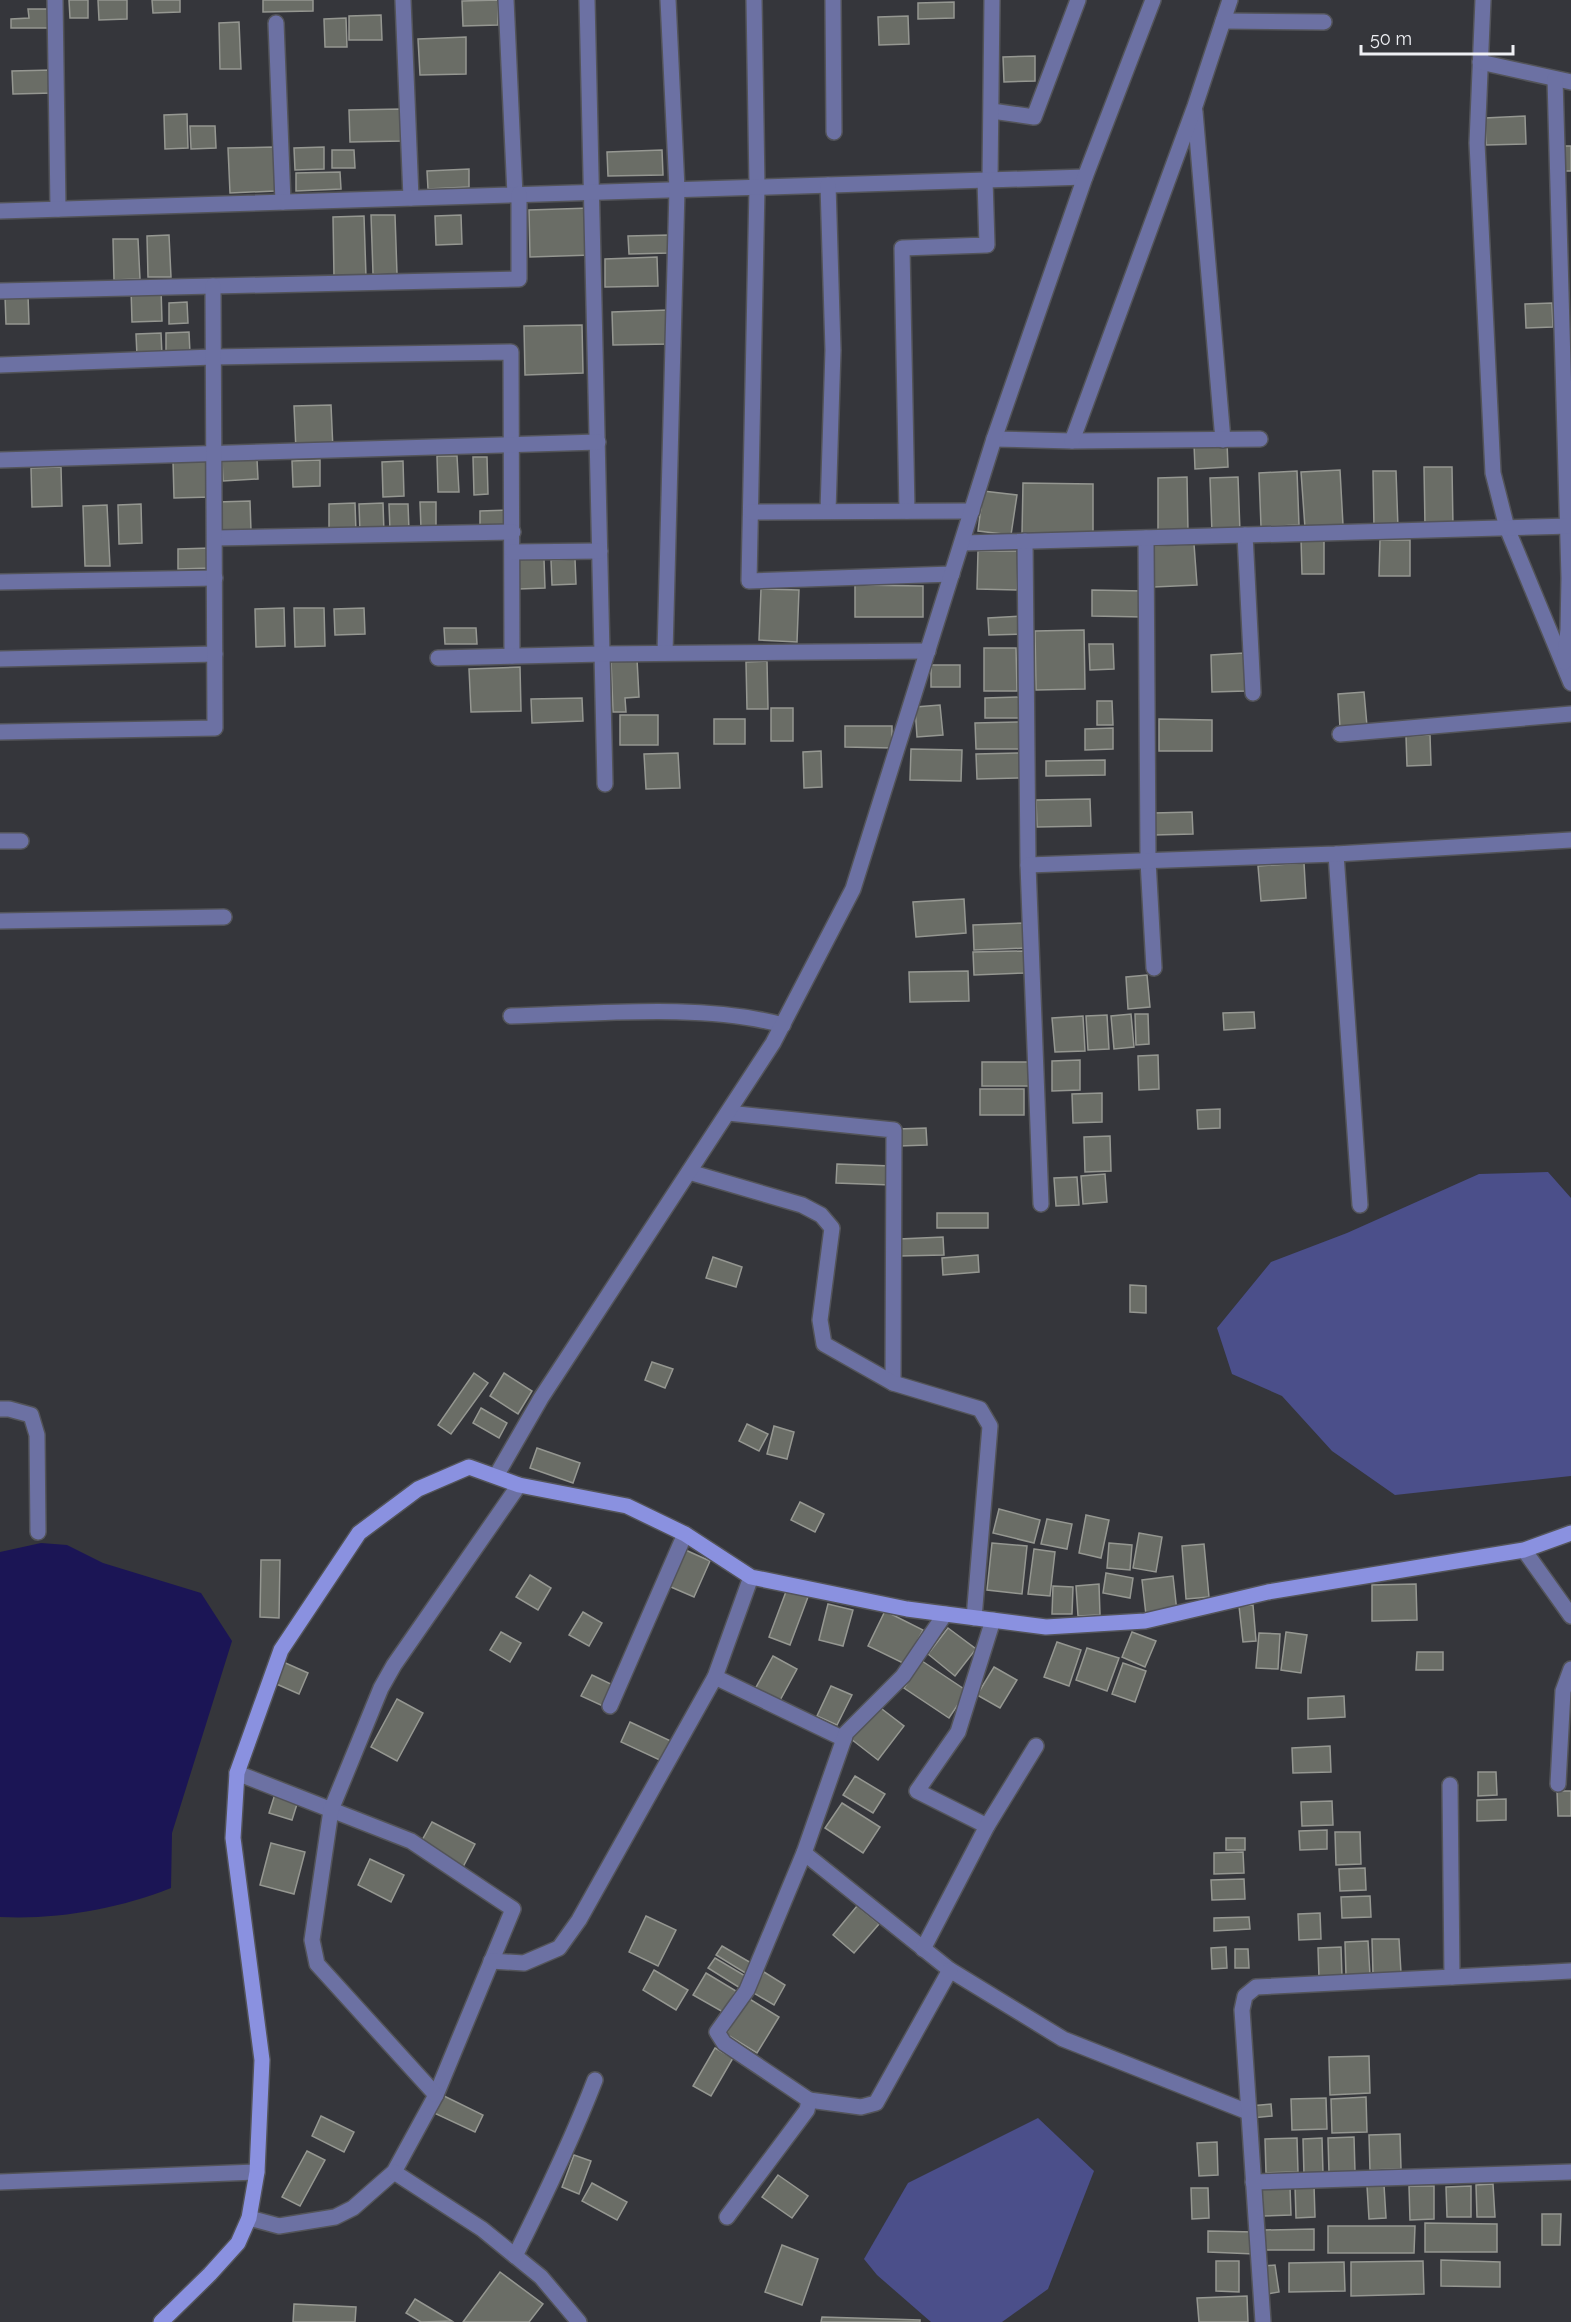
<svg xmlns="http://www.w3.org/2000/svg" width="1571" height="2322" viewBox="0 0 1571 2322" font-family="Raleway,sans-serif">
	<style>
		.green { fill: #4b4f8a }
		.water { fill: #1b1555 }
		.building { fill: #6a6d66; stroke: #959791; stroke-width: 1.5 }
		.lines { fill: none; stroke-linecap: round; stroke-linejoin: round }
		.street-casing { stroke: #535459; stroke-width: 18 }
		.secondary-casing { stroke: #535459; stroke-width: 18 }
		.street { stroke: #6c71a3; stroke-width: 15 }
		.secondary { stroke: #8a91e0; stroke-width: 15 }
	</style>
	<rect width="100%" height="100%" fill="#35363b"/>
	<g class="green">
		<polygon points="1548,1172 1571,1198 1571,1476 1395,1495 1332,1451 1282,1396 1232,1374 1217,1328 1271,1262 1347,1233 1479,1174"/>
		<polygon points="1038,2118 1094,2171 1048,2289 1002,2322 931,2322 877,2275 864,2259 908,2183"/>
	</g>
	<path class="water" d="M 41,1543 L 67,1545 L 103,1563 L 201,1593 L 232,1641 L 172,1833 L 171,1888 C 118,1909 56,1920 0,1917 L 0,1552 Z"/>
	<g class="building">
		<polygon points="69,0 88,0 88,18 70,18"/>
		<polygon points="98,0 127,0 127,19 99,20"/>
		<polygon points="152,0 180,0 180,12 153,13"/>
		<polygon points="263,0 313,0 313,11 263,12"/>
		<polygon points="498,0 498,25 463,26 462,1"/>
		<polygon points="954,2 954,18 918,19 918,3"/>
		<polygon points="28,9 49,9 49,28 11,28 11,19 29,18"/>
		<polygon points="381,15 382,40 349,40 349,16"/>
		<polygon points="908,16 909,44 879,45 878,17"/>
		<polygon points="346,18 347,47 325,47 324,19"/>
		<polygon points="239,22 241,69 220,69 219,23"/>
		<polygon points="466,37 466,74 420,75 418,39"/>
		<polygon points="1035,56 1035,81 1004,82 1003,57"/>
		<polygon points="52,70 53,93 13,94 12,71"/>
		<polygon points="401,109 402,141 350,142 349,110"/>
		<polygon points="187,114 188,148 165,149 164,115"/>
		<polygon points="1525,116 1526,144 1486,145 1485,118"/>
		<polygon points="190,126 215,126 216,148 191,149"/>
		<polygon points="1561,146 1571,146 1571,171 1562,171"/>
		<polygon points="274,147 275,191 230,193 228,148"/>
		<polygon points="324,147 324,169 295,170 294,148"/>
		<polygon points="332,150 354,150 355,168 332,168"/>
		<polygon points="662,150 663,175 608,176 607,152"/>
		<polygon points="469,169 469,187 428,189 427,171"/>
		<polygon points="340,172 341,189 296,191 296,173"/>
		<polygon points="590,208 592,255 530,257 529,210"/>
		<polygon points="371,215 395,215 397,274 373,274"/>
		<polygon points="461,215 462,244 436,245 435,216"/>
		<polygon points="364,216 366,277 334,278 333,217"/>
		<polygon points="169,235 171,277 148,277 147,236"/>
		<polygon points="669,235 670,253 629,254 628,236"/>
		<polygon points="113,239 138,239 140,279 114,280"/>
		<polygon points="657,257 658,286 605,287 605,259"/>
		<polygon points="161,288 162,321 132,322 131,289"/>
		<polygon points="28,295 29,324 6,324 5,296"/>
		<polygon points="187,302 188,323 169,324 169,303"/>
		<polygon points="1552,303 1553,327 1526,328 1525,304"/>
		<polygon points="668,310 669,344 613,345 612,312"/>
		<polygon points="582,325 583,373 525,375 524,326"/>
		<polygon points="189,332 190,353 166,354 166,333"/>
		<polygon points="161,333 162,355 137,356 136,334"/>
		<polygon points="331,405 333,450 296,451 294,406"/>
		<polygon points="1227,442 1228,467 1195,469 1194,444"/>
		<polygon points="437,456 457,456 459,492 438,492"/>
		<polygon points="473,457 487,457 488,494 474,495"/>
		<polygon points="257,459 258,479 223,481 222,460"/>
		<polygon points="209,460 211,497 174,498 173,461"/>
		<polygon points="320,460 320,486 293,487 292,461"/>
		<polygon points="403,461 404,496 383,497 382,462"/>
		<polygon points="61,467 62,506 32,507 31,468"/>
		<polygon points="1424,467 1452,467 1453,527 1425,527"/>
		<polygon points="1340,470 1343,525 1305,528 1301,472"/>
		<polygon points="1297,471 1299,525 1261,527 1259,473"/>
		<polygon points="1373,471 1396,471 1398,528 1374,529"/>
		<polygon points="1187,477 1188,532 1158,532 1158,478"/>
		<polygon points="1238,477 1240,532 1212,533 1210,478"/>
		<polygon points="1023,483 1093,484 1093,535 1022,534"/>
		<polygon points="983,491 1017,495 1011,535 978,531"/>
		<polygon points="250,501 251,531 218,533 217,502"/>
		<polygon points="420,502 436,502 436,529 421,529"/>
		<polygon points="355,503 356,533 329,534 329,504"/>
		<polygon points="383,503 384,533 360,533 359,504"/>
		<polygon points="141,504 142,543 119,544 118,505"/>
		<polygon points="389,504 408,504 409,530 390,531"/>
		<polygon points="107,505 110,566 85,566 83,506"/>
		<polygon points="511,510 512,526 480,527 480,511"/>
		<polygon points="1324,538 1324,574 1302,574 1301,539"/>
		<polygon points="1380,540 1410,540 1410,576 1379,576"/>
		<polygon points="1194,544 1197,585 1154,587 1151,546"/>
		<polygon points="211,548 211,568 178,569 178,549"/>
		<polygon points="978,551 1018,551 1017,590 977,589"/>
		<polygon points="544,559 545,588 519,589 518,560"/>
		<polygon points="575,559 576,584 552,585 551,560"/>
		<polygon points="855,585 923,586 923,617 855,617"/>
		<polygon points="761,589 799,590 797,642 759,640"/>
		<polygon points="1092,590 1144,591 1143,617 1092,616"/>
		<polygon points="284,608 285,646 256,647 255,609"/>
		<polygon points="294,608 324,608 325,646 295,647"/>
		<polygon points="364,608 365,634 335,635 334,609"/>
		<polygon points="1023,616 1023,634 989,635 988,618"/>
		<polygon points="444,628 476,628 477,644 445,644"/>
		<polygon points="1084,630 1085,689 1036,690 1035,631"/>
		<polygon points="1089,644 1113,644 1114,669 1090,670"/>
		<polygon points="984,648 1016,648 1017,691 984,691"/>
		<polygon points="1244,653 1246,691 1212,692 1211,655"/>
		<polygon points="637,659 639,697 625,698 626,712 613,712 611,660"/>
		<polygon points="767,661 768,709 747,709 746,662"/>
		<rect x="931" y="665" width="29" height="22"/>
		<polygon points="520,667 521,711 471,712 469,669"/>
		<polygon points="1364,692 1367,726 1340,728 1338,694"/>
		<polygon points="1021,697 1021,718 985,718 985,698"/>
		<polygon points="582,698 583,721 532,723 531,699"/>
		<polygon points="1097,701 1112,701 1113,725 1097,725"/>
		<polygon points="940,705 943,735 917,737 915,707"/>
		<rect x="771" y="708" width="22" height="33"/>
		<rect x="620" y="715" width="38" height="30"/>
		<rect x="714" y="719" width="31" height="25"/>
		<polygon points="1159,719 1212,720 1212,751 1159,751"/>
		<polygon points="1020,722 1021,749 976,749 975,723"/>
		<polygon points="845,726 892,726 892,748 845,747"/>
		<polygon points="1113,728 1113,749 1085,750 1085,729"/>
		<polygon points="1430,735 1431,765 1407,766 1406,736"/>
		<polygon points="911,749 962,750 961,781 910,780"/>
		<polygon points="821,751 822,787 804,788 803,752"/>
		<polygon points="678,753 680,788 646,789 644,754"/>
		<polygon points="1020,753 1021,778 977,779 976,754"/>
		<polygon points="1105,760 1105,775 1046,776 1046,761"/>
		<polygon points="1090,799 1091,826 1037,827 1036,800"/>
		<polygon points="1192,812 1193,834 1154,835 1154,813"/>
		<polygon points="1304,863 1306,898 1261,901 1258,866"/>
		<polygon points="964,899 966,933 916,937 913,902"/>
		<polygon points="1025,923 1026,948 974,950 973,925"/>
		<polygon points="1024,951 1025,973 974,975 973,952"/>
		<polygon points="968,971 969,1001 910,1002 909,972"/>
		<polygon points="1147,975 1150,1007 1128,1009 1126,977"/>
		<polygon points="1254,1012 1255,1028 1224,1030 1223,1013"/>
		<polygon points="1131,1014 1134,1047 1114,1049 1111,1016"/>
		<polygon points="1135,1014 1148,1014 1149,1044 1136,1045"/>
		<polygon points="1107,1015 1109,1049 1088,1050 1086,1016"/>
		<polygon points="1083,1016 1085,1051 1055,1052 1052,1018"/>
		<polygon points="1158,1055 1159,1089 1139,1090 1138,1056"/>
		<polygon points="1080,1060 1080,1090 1052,1091 1052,1061"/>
		<rect x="982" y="1062" width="52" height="24"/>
		<rect x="980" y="1089" width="44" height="26"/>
		<polygon points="1102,1093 1102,1122 1073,1123 1072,1094"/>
		<polygon points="1220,1109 1220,1128 1198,1129 1197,1110"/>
		<polygon points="926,1128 927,1145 899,1146 898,1129"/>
		<polygon points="1110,1136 1111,1171 1085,1172 1084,1137"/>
		<polygon points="837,1164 892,1166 891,1185 836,1183"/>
		<polygon points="1105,1174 1107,1202 1083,1204 1081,1176"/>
		<polygon points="1077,1177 1079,1205 1056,1206 1054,1178"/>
		<rect x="937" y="1213" width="51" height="15"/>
		<polygon points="943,1237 944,1255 899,1256 899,1239"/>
		<polygon points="978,1255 979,1272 943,1275 942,1258"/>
		<polygon points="713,1257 742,1267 736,1287 706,1278"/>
		<polygon points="1130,1285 1146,1286 1146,1313 1130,1312"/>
		<polygon points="652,1362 673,1369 665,1388 645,1380"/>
		<polygon points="474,1373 488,1383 451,1434 438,1425"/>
		<polygon points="504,1373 532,1391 518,1414 490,1396"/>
		<polygon points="481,1408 507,1423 499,1438 473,1423"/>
		<polygon points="747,1424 768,1434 759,1451 739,1441"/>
		<polygon points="774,1426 794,1432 787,1459 767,1454"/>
		<polygon points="537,1448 580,1463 573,1483 530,1468"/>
		<polygon points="800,1502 824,1514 815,1532 791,1520"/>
		<polygon points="999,1509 1040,1520 1034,1543 993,1533"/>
		<polygon points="1086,1515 1109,1520 1101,1558 1079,1553"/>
		<polygon points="1047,1519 1072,1524 1067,1549 1041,1544"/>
		<polygon points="1139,1533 1162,1537 1156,1572 1133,1568"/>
		<polygon points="992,1543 1027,1546 1022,1594 987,1590"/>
		<polygon points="1109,1543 1132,1545 1130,1570 1107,1568"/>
		<polygon points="1204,1544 1209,1597 1186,1599 1182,1546"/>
		<polygon points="681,1548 710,1561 694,1597 664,1584"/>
		<polygon points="1034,1549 1055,1552 1050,1596 1028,1594"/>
		<polygon points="261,1560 280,1560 279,1618 260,1617"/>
		<polygon points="1106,1573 1133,1578 1130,1598 1103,1593"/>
		<polygon points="530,1575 551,1588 538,1610 516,1597"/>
		<polygon points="1173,1576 1177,1612 1146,1615 1142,1580"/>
		<polygon points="1099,1584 1100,1615 1078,1616 1076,1586"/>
		<polygon points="1416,1584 1417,1620 1372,1621 1372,1585"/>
		<polygon points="1053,1586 1073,1587 1072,1614 1052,1614"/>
		<polygon points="787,1589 808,1597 790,1645 769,1637"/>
		<polygon points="828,1604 853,1610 843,1646 819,1640"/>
		<polygon points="1253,1605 1256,1641 1243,1642 1239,1606"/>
		<polygon points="885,1611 923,1630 905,1664 868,1646"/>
		<polygon points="583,1612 602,1623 589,1646 569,1635"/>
		<polygon points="948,1628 976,1649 955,1676 928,1654"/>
		<polygon points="501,1632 521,1643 510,1662 490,1650"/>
		<polygon points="1132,1632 1156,1641 1145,1667 1122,1657"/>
		<polygon points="1286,1632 1307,1635 1301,1673 1281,1670"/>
		<polygon points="1259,1633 1280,1634 1278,1669 1256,1668"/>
		<polygon points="1057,1642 1081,1650 1069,1686 1044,1677"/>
		<polygon points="1087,1648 1119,1658 1107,1691 1076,1680"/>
		<polygon points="1417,1652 1443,1652 1443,1670 1416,1670"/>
		<polygon points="773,1656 797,1669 778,1704 754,1691"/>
		<polygon points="281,1661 308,1673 299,1694 272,1682"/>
		<polygon points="922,1661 967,1691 949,1718 904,1688"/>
		<polygon points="1123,1663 1146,1671 1135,1702 1112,1694"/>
		<polygon points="994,1667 1017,1680 1000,1708 977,1695"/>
		<polygon points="592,1675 613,1685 603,1706 581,1696"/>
		<polygon points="831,1686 852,1695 837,1725 817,1716"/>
		<polygon points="1344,1696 1345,1717 1308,1719 1308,1698"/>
		<polygon points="397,1699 423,1713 397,1761 371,1747"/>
		<polygon points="878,1706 904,1726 878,1760 851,1739"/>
		<polygon points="630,1722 673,1742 664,1762 621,1742"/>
		<polygon points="1330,1746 1331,1772 1293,1773 1292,1748"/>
		<polygon points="1478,1772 1496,1772 1497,1795 1478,1796"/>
		<polygon points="855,1776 885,1794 873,1813 843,1795"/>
		<polygon points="1557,1791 1571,1791 1571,1816 1558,1816"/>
		<polygon points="275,1794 298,1801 292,1820 269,1813"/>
		<polygon points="1506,1799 1506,1820 1477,1821 1477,1800"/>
		<polygon points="1332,1801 1333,1825 1302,1826 1301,1802"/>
		<polygon points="842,1803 880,1827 863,1853 825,1828"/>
		<polygon points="432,1822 475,1844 463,1867 420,1844"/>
		<polygon points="1327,1830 1327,1849 1300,1850 1299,1831"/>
		<polygon points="1335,1832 1360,1832 1361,1864 1336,1865"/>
		<rect x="1226" y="1838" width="19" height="12"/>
		<polygon points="271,1843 305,1852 294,1894 260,1885"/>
		<polygon points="1243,1852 1244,1873 1214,1874 1214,1853"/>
		<polygon points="370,1859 404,1875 391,1902 358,1885"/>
		<polygon points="1365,1868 1366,1890 1340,1891 1339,1869"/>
		<polygon points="1244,1879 1245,1899 1212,1900 1211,1880"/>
		<polygon points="1370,1896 1371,1917 1342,1918 1341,1897"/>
		<polygon points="857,1906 879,1924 854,1953 833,1935"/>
		<polygon points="1320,1913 1321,1939 1299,1940 1298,1914"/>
		<polygon points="646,1916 676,1930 658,1966 629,1952"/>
		<polygon points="1249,1917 1250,1929 1214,1931 1214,1918"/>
		<polygon points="1372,1939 1399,1939 1401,1973 1373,1974"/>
		<polygon points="1368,1941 1370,1975 1346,1976 1345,1942"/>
		<polygon points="722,1946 753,1964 747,1974 716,1955"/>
		<polygon points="1226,1947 1227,1968 1212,1969 1211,1948"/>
		<polygon points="1341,1947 1342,1977 1319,1978 1318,1948"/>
		<polygon points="1235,1949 1248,1949 1249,1968 1235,1968"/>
		<polygon points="715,1958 747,1977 740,1988 708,1968"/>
		<polygon points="654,1970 688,1990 676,2010 643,1990"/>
		<polygon points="764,1972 785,1985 774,2005 752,1992"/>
		<polygon points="706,1973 736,1991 723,2012 693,1995"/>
		<polygon points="748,1998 779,2017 757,2053 726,2034"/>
		<polygon points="715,2048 733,2058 711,2096 693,2086"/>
		<polygon points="1369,2056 1370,2093 1330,2095 1329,2057"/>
		<polygon points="442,2095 483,2115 475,2132 434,2113"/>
		<polygon points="1366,2097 1367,2132 1332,2133 1331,2099"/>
		<polygon points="1326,2098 1327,2129 1292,2130 1291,2099"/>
		<polygon points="1271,2104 1272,2116 1251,2118 1250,2106"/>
		<polygon points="321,2116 354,2132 344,2152 312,2136"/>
		<polygon points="1400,2134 1401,2169 1370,2170 1369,2135"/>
		<polygon points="1354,2137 1355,2172 1329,2173 1328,2138"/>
		<polygon points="1297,2138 1298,2172 1266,2173 1265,2139"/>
		<polygon points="1322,2138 1323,2174 1304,2175 1303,2139"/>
		<polygon points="1217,2142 1218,2175 1199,2176 1197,2143"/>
		<polygon points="307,2151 325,2160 300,2206 282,2197"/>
		<polygon points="574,2155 591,2161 579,2194 562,2187"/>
		<polygon points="778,2175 808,2196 792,2218 762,2197"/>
		<polygon points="592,2183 627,2202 617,2220 582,2201"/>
		<polygon points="1493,2184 1495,2217 1477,2217 1476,2185"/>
		<polygon points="1314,2185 1315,2217 1296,2218 1295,2186"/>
		<polygon points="1384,2185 1386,2218 1369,2219 1367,2186"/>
		<polygon points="1409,2186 1434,2186 1434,2219 1410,2220"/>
		<polygon points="1471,2186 1471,2217 1447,2217 1446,2187"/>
		<polygon points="1290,2187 1291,2215 1263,2216 1262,2188"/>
		<polygon points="1191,2188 1208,2188 1209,2218 1192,2219"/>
		<polygon points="1542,2214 1561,2214 1560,2245 1542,2245"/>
		<polygon points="1425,2223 1497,2224 1497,2252 1425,2252"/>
		<polygon points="1328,2226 1415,2226 1414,2253 1328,2253"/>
		<polygon points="1314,2229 1314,2250 1264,2250 1264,2230"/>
		<polygon points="1208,2231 1254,2232 1254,2254 1208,2252"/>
		<polygon points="782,2245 818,2259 802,2305 765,2292"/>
		<polygon points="1441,2260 1500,2262 1500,2287 1441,2286"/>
		<polygon points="1216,2261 1239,2261 1239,2292 1216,2291"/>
		<polygon points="1423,2261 1424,2294 1351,2296 1351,2262"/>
		<polygon points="1344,2262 1345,2291 1289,2292 1289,2263"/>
		<polygon points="1275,2265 1279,2292 1267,2294 1264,2266"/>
		<polygon points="500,2272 543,2304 529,2322 463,2322"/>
		<polygon points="1247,2296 1248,2322 1199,2322 1197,2298"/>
		<polygon points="415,2299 452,2321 421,2322 406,2313"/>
		<polygon points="294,2304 356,2307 355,2322 293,2322"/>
		<polygon points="822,2317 920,2320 920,2322 821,2322"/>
	</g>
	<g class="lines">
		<defs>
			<g id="street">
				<polyline points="55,0 58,209"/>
				<polyline points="403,0 411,198"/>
				<polyline points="506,0 515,195"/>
				<polyline points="587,0 605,784"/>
				<polyline points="754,0 757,187 749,581 952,574"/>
				<polyline points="833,0 834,132"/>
				<polyline points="1483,0 1477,143 1493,473 1507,528 1571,683"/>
				<polyline points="1223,21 1324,22"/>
				<polyline points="276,23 283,202"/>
				<polyline points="1480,62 1571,82"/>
				<polyline points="1555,79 1569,578 1568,630 1564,662"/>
				<polyline points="992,111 1034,117 1078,0"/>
				<polyline points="1195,112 1223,440"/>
				<polyline points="990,180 992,0"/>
				<polyline points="0,211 1085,177"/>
				<polyline points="0,291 519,279 519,194"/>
				<polyline points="0,365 213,357 511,352 512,656"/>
				<polyline points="994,439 1072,441 1260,439"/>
				<polyline points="1072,441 1195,106 1230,0"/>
				<polyline points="0,460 598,442"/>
				<polyline points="828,511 833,350 828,185"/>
				<polyline points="907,511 902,248 987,245 985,180"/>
				<polyline points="751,512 972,511"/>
				<polyline points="1245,535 1253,693"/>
				<polyline points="215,538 513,532"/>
				<polyline points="1146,538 1148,861 1154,968"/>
				<polyline points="1025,541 1028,865 1041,1204"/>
				<polyline points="963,543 1571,526"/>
				<polyline points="513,552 600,551"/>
				<polyline points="0,582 215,578"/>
				<polyline points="665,653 677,189 668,0"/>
				<polyline points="438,658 602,654 928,651"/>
				<polyline points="0,659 215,654"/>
				<polyline points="0,732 215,728 213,286"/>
				<polyline points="1340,734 1571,714"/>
				<polyline points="0,841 21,841"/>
				<polyline points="1336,854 1360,1205"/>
				<polyline points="1028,865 1336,854 1571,840"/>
				<polyline points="0,921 224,917"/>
				<path d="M 511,1016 C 595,1014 702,1003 783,1025"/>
				<polyline points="728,1113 894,1130 893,1383"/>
				<polyline points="689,1172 802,1205 821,1215 832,1228 820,1320 824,1344 893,1383 980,1409 990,1426 974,1618"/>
				<polyline points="0,1409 9,1409 31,1415 37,1435 38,1532"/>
				<polyline points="496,1476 541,1398 773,1043 853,889 994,439 1085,177 1153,0"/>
				<polyline points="1524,1550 1571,1616"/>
				<polyline points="715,1677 844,1739"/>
				<polyline points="610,1706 685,1534"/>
				<polyline points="237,1773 411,1841 513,1909 436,2095 394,2172 353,2208 335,2217 279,2226 249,2218"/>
				<polyline points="1558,1784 1563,1691 1571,1669"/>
				<polyline points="1450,1785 1452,1977"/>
				<polyline points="987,1826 917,1791 958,1732 993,1620"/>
				<polyline points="804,1853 950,1970 1063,2039 1248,2112"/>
				<polyline points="923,1949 987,1826 1036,1746"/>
				<polyline points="491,1961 524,1963 559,1948 579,1920 715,1677 751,1577"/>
				<polyline points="436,2095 317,1964 312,1940 331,1810 381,1688 394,1665 519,1485"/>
				<polyline points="809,2100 861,2107 876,2103 950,1970"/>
				<polyline points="394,2172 482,2229 541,2277 579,2322"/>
				<polyline points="0,2182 257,2172"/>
				<polyline points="1253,2182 1571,2172"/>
				<polyline points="727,2217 807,2110 809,2100 724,2043 717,2032 747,1990 804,1853 846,1733 903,1676 945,1614"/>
				<path d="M 515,2256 C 544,2198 572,2140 595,2080"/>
				<polyline points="1263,2322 1242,2010 1245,1996 1256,1987 1571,1971"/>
			</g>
			<polyline id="secondary" points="161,2322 210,2274 238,2243 249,2218 257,2172 262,2060 233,1838 237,1773 281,1650 359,1533 418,1489 469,1467 519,1485 627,1506 685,1534 751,1577 907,1609 1046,1627 1145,1621 1268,1592 1524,1550 1571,1533"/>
		</defs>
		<use href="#street" class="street-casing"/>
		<use href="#secondary" class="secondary-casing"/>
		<use href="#street" class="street"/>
		<use href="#secondary" class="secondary"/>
	</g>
	<path d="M1361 45v9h152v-9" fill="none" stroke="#eff0f4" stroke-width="3"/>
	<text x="1370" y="45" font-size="18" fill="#eff0f4" stroke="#35363b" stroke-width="4.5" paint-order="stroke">50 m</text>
</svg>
